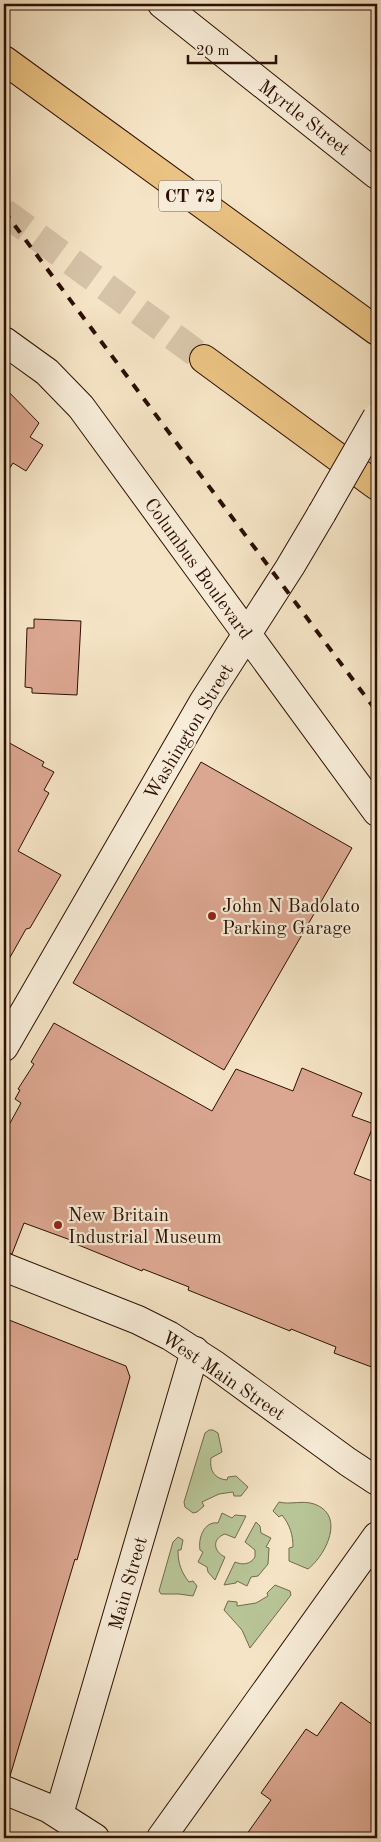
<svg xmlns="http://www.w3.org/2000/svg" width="381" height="1842" viewBox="0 0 381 1842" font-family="'Old Standard TT',serif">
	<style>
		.green { fill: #b8c597; stroke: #726a4d }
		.building { fill: #dca791; stroke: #2b0f03 }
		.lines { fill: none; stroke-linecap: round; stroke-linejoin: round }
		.highway-tunnel { stroke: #d7c4a8; stroke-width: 28; stroke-dasharray: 28 14; stroke-linecap: butt }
		.secondary-casing { stroke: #2b0f03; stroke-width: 30 }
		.highway-casing { stroke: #2b0f03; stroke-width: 30 }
		.secondary { stroke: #f8edd9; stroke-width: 28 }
		.highway { stroke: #eac282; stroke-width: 28 }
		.rail { stroke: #2b0f03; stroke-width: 4; stroke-dasharray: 9 9; stroke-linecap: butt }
		.secondary-bridge-casing { stroke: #2b0f03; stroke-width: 30; stroke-linecap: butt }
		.secondary-bridge { stroke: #f8edd9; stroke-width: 28 }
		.poi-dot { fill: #8f2418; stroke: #f8edd9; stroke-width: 2 }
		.labels { text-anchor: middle; stroke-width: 4.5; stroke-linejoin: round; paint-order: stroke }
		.shield { fill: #f8edd9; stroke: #685243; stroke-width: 1 }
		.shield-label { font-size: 18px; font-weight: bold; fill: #2b0f03 }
		.street-label { font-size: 19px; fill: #2b0f03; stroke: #f8edd9 }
		.poi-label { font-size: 19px; fill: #2b0f03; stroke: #f8edd9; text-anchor: start }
	</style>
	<rect width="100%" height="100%" fill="#f5e4c5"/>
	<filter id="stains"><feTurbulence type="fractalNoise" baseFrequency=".004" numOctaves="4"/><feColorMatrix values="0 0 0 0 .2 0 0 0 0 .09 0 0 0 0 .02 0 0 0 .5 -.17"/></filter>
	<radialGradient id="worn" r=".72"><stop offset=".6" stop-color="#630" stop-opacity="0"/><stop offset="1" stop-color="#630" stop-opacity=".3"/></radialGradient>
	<g class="green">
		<path d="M 209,1430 L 213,1430 L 218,1433 L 222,1452 L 211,1458 C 209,1471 215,1479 227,1480 L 228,1477 L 236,1476 L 248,1487 L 241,1496 L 234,1496 L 233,1492 L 219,1494 L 202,1502 L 204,1506 L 197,1512 L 193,1513 L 185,1507 L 184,1502 L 205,1433 Z"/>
		<path d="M 279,1502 C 290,1505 303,1500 314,1504 C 346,1515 326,1555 308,1569 L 289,1561 L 289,1548 L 293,1547 C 293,1535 290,1525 282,1515 L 279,1517 L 273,1511 Z"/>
		<path d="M 222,1513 L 232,1518 L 235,1515 L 246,1516 L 235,1538 L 225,1534 C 211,1539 214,1552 225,1557 L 215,1580 L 208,1572 L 207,1567 L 198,1562 L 203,1552 L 200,1550 C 198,1538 204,1521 218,1523 Z"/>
		<path d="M 256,1522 L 260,1526 L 261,1533 L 271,1538 L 266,1547 L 269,1548 L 268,1564 L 258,1576 L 251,1577 L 247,1586 L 237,1581 L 236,1583 L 224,1585 L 235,1562 C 242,1565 250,1565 255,1557 L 255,1550 L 245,1542 Z"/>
		<path d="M 178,1537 L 183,1540 L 181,1550 L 178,1550 C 178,1563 181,1572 189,1582 L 193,1581 L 197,1586 L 193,1596 L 179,1594 L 161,1594 L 159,1591 L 173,1542 Z"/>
		<polygon points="275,1585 290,1591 291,1595 250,1648 242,1630 224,1610 228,1601 237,1602 237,1606 256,1603 268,1596 267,1593"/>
	</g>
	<g class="building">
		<polygon points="4,387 39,423 30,437 43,445 26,471 13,463 4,477"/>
		<polygon points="34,619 81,621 77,695 32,693 32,688 25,687 27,628 34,628"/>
		<polygon points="4,740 44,762 42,766 54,772 44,790 49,793 18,851 61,875 30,928 26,929 4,968"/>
		<polygon points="201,762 352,848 224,1070 73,983"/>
		<polygon points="54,1023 212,1111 236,1069 293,1091 302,1068 362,1093 352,1116 374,1124 354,1174 377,1183 377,1369 334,1353 336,1347 291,1329 290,1331 188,1290 189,1287 143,1269 142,1271 76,1244 76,1242 24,1223 12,1254 4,1252 4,1134 21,1103 15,1099 20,1090 18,1089 34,1064 31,1062"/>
		<polygon points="4,1318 126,1366 130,1377 77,1560 75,1559 10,1776 4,1775"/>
		<polygon points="341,1702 377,1728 377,1838 244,1838 271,1800 261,1793 306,1729 317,1736"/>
	</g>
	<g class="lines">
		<polyline class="highway-tunnel" points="4,212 204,359"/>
		<defs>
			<g id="secondary">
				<polyline points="162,4 377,175"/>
				<polyline points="4,341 47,372 81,407 377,812"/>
				<polyline points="4,1047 204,701 290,567 322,513"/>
				<polyline points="4,1267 138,1320 170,1336 215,1365 348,1462 377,1481"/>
				<polyline points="4,1790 48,1808 95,1838"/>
				<polyline points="59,1814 195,1351"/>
				<polyline points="161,1838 377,1536"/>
			</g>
			<g id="highway">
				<polyline points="4,60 377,331"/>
				<polyline points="204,359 377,486"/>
			</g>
		</defs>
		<use href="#secondary" class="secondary-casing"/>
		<use href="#highway" class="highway-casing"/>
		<use href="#secondary" class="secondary"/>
		<use href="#highway" class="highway"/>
		<polyline class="rail" points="4,211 377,712"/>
		<defs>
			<polyline id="secondary-bridge" points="322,513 377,417"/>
		</defs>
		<use href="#secondary-bridge" class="secondary-bridge-casing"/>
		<use href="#secondary-bridge" class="secondary-bridge"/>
	</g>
	<g class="poi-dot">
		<circle cx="212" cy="916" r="5"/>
		<circle cx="58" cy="1225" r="5"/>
	</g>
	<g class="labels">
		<rect class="shield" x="159" y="180.5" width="62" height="31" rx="4"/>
		<g class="shield-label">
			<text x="190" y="202">CT 72</text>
		</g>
		<g class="street-label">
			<text transform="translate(305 117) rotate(38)" y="7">Myrtle Street</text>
			<text transform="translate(199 568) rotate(54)" y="7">Columbus Boulevard</text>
			<text transform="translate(188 731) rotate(-59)" y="7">Washington Street</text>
			<text transform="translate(224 1375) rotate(34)" y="7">West Main Street</text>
			<text transform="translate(127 1583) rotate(-74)" y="7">Main Street</text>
		</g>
		<g class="poi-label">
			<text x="222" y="912">John N Badolato<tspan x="222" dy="22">Parking Garage</tspan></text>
			<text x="68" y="1221">New Britain<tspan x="68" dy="22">Industrial Museum</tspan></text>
		</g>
	</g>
	<rect width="381" height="1842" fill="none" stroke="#f5e4c5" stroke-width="20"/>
	<rect x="5" y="5" width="371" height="1832" fill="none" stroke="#2b0f03" stroke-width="2.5"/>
	<rect x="10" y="10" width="361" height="1822" fill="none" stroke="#2b0f03"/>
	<path d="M188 55v8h88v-8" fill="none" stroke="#2b0f03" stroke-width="2.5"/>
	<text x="196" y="55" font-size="15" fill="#2b0f03" stroke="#f8edd9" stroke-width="4" paint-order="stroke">20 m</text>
	<rect width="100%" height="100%" filter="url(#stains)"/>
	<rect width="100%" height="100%" fill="url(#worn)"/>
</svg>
